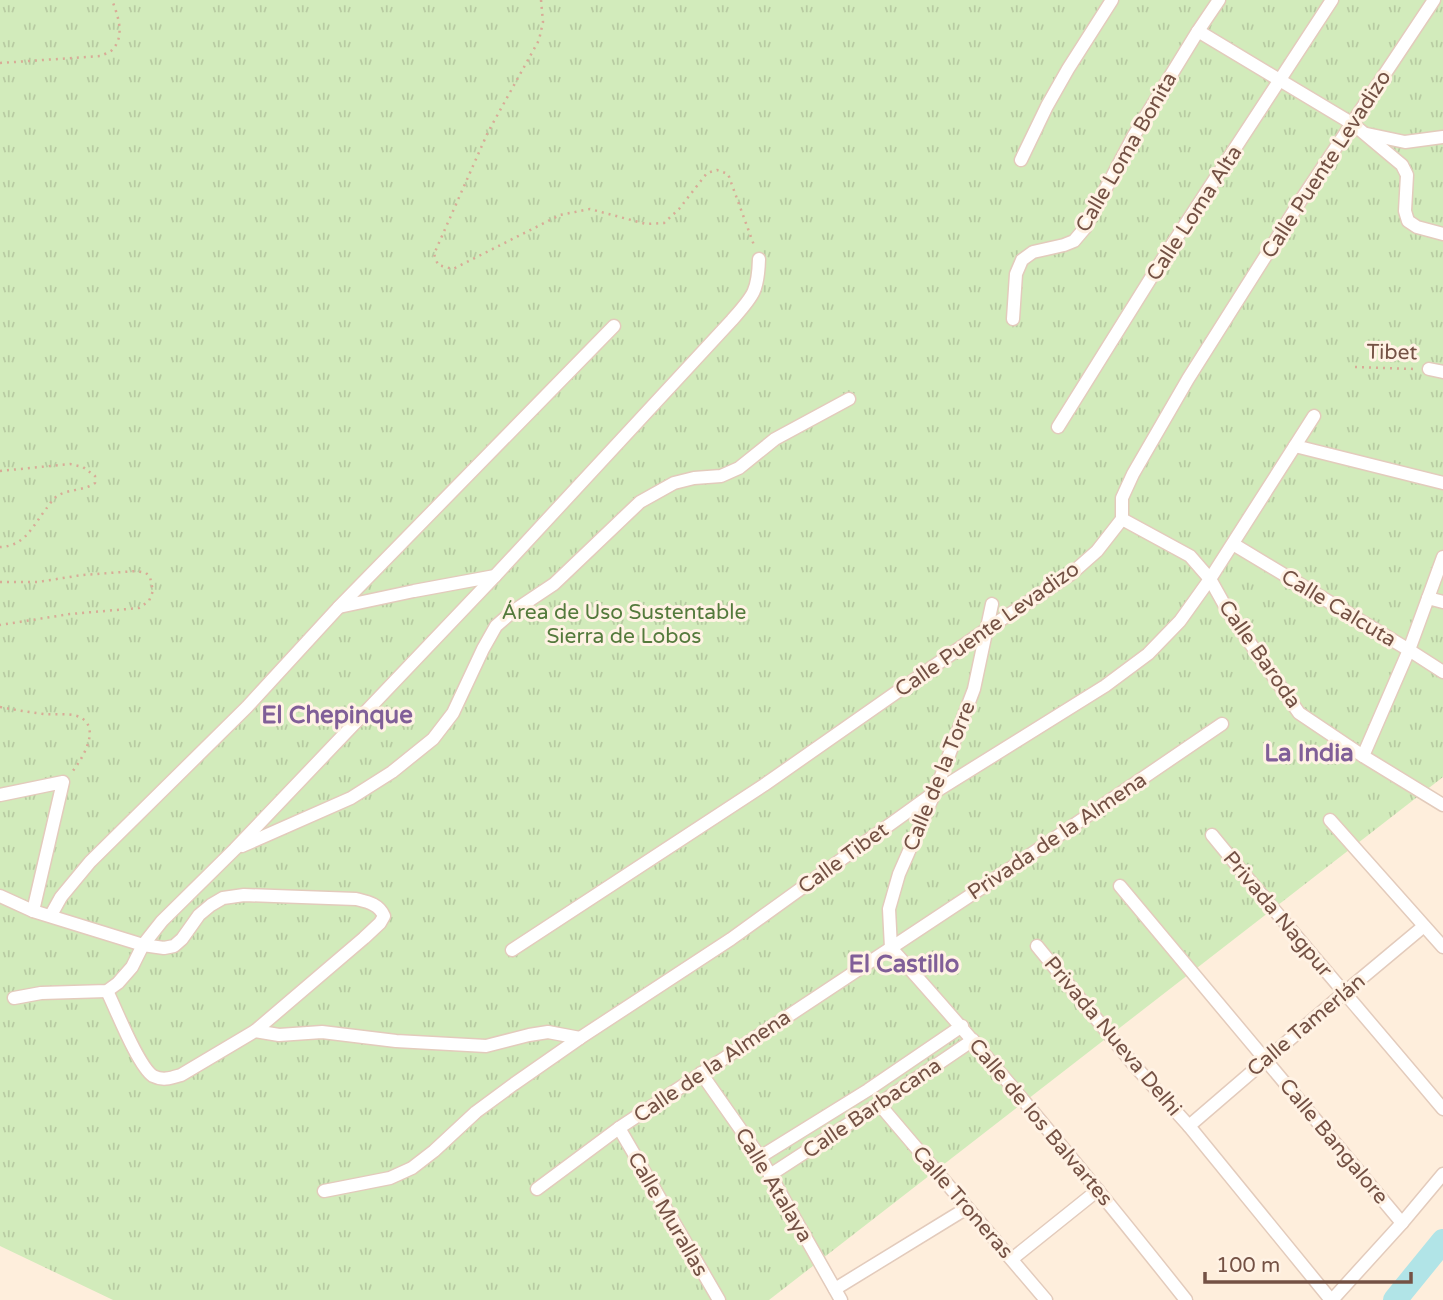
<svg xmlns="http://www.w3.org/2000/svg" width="1443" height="1300" viewBox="0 0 1443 1300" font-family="'Varela Round',sans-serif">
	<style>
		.grass { fill: url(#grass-tufts) }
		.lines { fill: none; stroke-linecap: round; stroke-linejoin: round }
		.river { stroke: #b1e4e7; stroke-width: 24 }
		.street-casing { stroke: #e3cbbc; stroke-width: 15 }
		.path { stroke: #d8ab97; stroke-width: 2.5; stroke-dasharray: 2 5; stroke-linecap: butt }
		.street { stroke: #fff; stroke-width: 12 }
		.labels { text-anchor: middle; stroke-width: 6; stroke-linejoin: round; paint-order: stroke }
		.street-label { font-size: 21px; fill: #745144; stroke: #fff2e4 }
		.park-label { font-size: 21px; fill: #547a3c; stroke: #fff2e4 }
		.quarter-label { font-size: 24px; font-weight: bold; fill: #805f98; stroke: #fff2e4 }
	</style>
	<defs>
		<pattern id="grass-tufts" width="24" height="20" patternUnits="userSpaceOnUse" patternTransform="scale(1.75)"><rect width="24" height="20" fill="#d2ebbb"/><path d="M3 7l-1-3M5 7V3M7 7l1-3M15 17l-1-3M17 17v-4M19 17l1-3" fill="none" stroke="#b8cba2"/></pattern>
	</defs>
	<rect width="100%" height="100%" fill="#feeedc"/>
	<polygon class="grass" points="0,0 1443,0 1443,777 769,1300 113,1300 0,1246"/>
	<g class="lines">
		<polyline class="river" points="1395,1300 1443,1241"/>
		<defs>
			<g id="street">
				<polyline points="1198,31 1353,124 1402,165 1407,175 1405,211 1408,221 1417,227 1443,234"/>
				<polyline points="1367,134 1405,142 1443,137"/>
				<polyline points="1021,160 1047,106 1068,69 1112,0"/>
				<polyline points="1013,319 1016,274 1022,260 1033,252 1064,245 1074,241 1085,228 1133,137 1198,31 1219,0"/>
				<polyline points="1429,369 1443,372"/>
				<polyline points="1058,427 1164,257 1332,0"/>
				<polyline points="1295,446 1443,483"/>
				<polyline points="1122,519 1190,556 1210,579 1229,613 1299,713 1363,756 1443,805"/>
				<polyline points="1233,544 1409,650 1443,672"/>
				<polyline points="1428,598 1443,602"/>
				<polyline points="339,607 414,591 495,576"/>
				<polyline points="1363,756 1409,650 1443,557"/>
				<polyline points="0,795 63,782 33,911"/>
				<polyline points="1330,820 1443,947"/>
				<path d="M 1212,835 C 1288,928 1366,1017 1443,1109"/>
				<polyline points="242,846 351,798 392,772 433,739 453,713 483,649 496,626 512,612 554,584 640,502 674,483 694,478 721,476 739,468 775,439 849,399"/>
				<polyline points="1120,886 1402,1223"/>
				<path d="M 0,896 L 33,911 L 143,945 L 164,948 L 174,946 L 182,939 L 199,915 L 211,905 L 223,898 L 244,895 L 356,899 C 368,902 379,904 384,916 L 380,923 L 364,938 L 255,1031 L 181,1075 C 171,1078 163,1081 153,1076 C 138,1066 116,1009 107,991"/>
				<polyline points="51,915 61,897 90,862 247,707 338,608 614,326"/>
				<polyline points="1037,946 1134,1065 1189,1126 1331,1300"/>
				<path d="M 891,948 C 994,1062 1091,1180 1186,1300"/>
				<polyline points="891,948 889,909 899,874 935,792 974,689 992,604"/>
				<polyline points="512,950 764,785 987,629 1071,574 1097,551 1122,519 1122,498 1133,474 1188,379 1301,200 1434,0"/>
				<path d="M 14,998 L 41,993 L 107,991 L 118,983 L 132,967 L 143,945 L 162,921 L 235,849 L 495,576 L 732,320 C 753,296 758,292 759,259"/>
				<polyline points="255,1031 279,1035 322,1032 396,1041 486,1046 529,1035 548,1032 580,1038"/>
				<polyline points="701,1073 760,1157 841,1300"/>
				<polyline points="879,1104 1046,1300"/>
				<polyline points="1189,1126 1345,992 1424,926"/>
				<polyline points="619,1128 719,1300"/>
				<polyline points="760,1157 868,1090 962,1026"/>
				<polyline points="770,1175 879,1104 973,1040"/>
				<polyline points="537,1189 619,1128 983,887 1222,724"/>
				<polyline points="324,1191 390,1178 412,1168 434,1151 476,1112 514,1084 580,1038 731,939 935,792 1105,686 1148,654 1180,621 1210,579 1314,416"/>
				<polyline points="1012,1259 1098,1190"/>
				<polyline points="835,1289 967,1208"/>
				<polyline points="1332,1300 1402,1223 1443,1174"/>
			</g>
		</defs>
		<use href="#street" class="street-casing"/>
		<g class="path">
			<polyline points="541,0 543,22 539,40 488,132 434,254 438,265 453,269 560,215 590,209 646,224 664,223 679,209 707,173 717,170 728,174 755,248"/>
			<path d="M 0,63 L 101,56 C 104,54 108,53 111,51 C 126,37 118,16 112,0"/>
			<polyline points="1355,367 1415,369"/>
			<path d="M 0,471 L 70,464 L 83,467 L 95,476 L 95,483 C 84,491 68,489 57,496 C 53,499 49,505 46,509 C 32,527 25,546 0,547"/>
			<polyline points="0,582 38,582 82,575 137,571 146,573 150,577 153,591 149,601 139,608 70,614 0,625"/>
			<path d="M 0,707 C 15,710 29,712 44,714 C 55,715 67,713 77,716 C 103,725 83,758 72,772"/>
		</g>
		<use href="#street" class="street"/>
	</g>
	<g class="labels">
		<g class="street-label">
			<text transform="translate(1126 152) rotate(-60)" y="7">Calle Loma Bonita</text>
			<text transform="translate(1326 164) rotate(-57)" y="7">Calle Puente Levadizo</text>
			<text transform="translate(1194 213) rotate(-57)" y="7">Calle Loma Alta</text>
			<text transform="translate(1392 352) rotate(1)" y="7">Tibet</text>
			<text transform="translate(1339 608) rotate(31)" y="7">Calle Calcuta</text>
			<text transform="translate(987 629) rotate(-35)" y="7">Calle Puente Levadizo</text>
			<text transform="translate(1260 654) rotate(55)" y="7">Calle Baroda</text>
			<text transform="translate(939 776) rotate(-68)" y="7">Calle de la Torre</text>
			<text transform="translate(1057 836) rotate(-34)" y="7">Privada de la Almena</text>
			<text transform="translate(843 858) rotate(-36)" y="7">Calle Tibet</text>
			<text transform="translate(1278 914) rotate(50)" y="7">Privada Nagpur</text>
			<text transform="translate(1306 1025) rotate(-40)" y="7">Calle Tamerlán</text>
			<text transform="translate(1113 1036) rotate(50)" y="7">Privada Nueva Delhi</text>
			<text transform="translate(712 1066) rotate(-34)" y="7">Calle de la Almena</text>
			<text transform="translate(872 1108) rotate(-34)" y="7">Calle Barbacana</text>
			<text transform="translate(1041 1122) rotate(50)" y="7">Calle de los Balvartes</text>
			<text transform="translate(1334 1141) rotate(50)" y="7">Calle Bangalore</text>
			<text transform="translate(774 1185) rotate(59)" y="7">Calle Atalaya</text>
			<text transform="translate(963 1202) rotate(49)" y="7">Calle Troneras</text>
			<text transform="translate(668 1214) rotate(60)" y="7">Calle Murallas</text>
		</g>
		<g class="park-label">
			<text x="624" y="619">Área de Uso Sustentable<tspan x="624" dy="24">Sierra de Lobos</tspan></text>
		</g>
		<g class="quarter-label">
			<text x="337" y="723">El Chepinque</text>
			<text x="1309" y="761">La India</text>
			<text x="904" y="972">El Castillo</text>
		</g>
	</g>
	<path d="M1205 1272v10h206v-10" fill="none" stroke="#745144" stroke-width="3.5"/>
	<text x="1216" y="1272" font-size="21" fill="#745144" stroke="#fff2e4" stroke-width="5" paint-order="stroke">100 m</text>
</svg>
